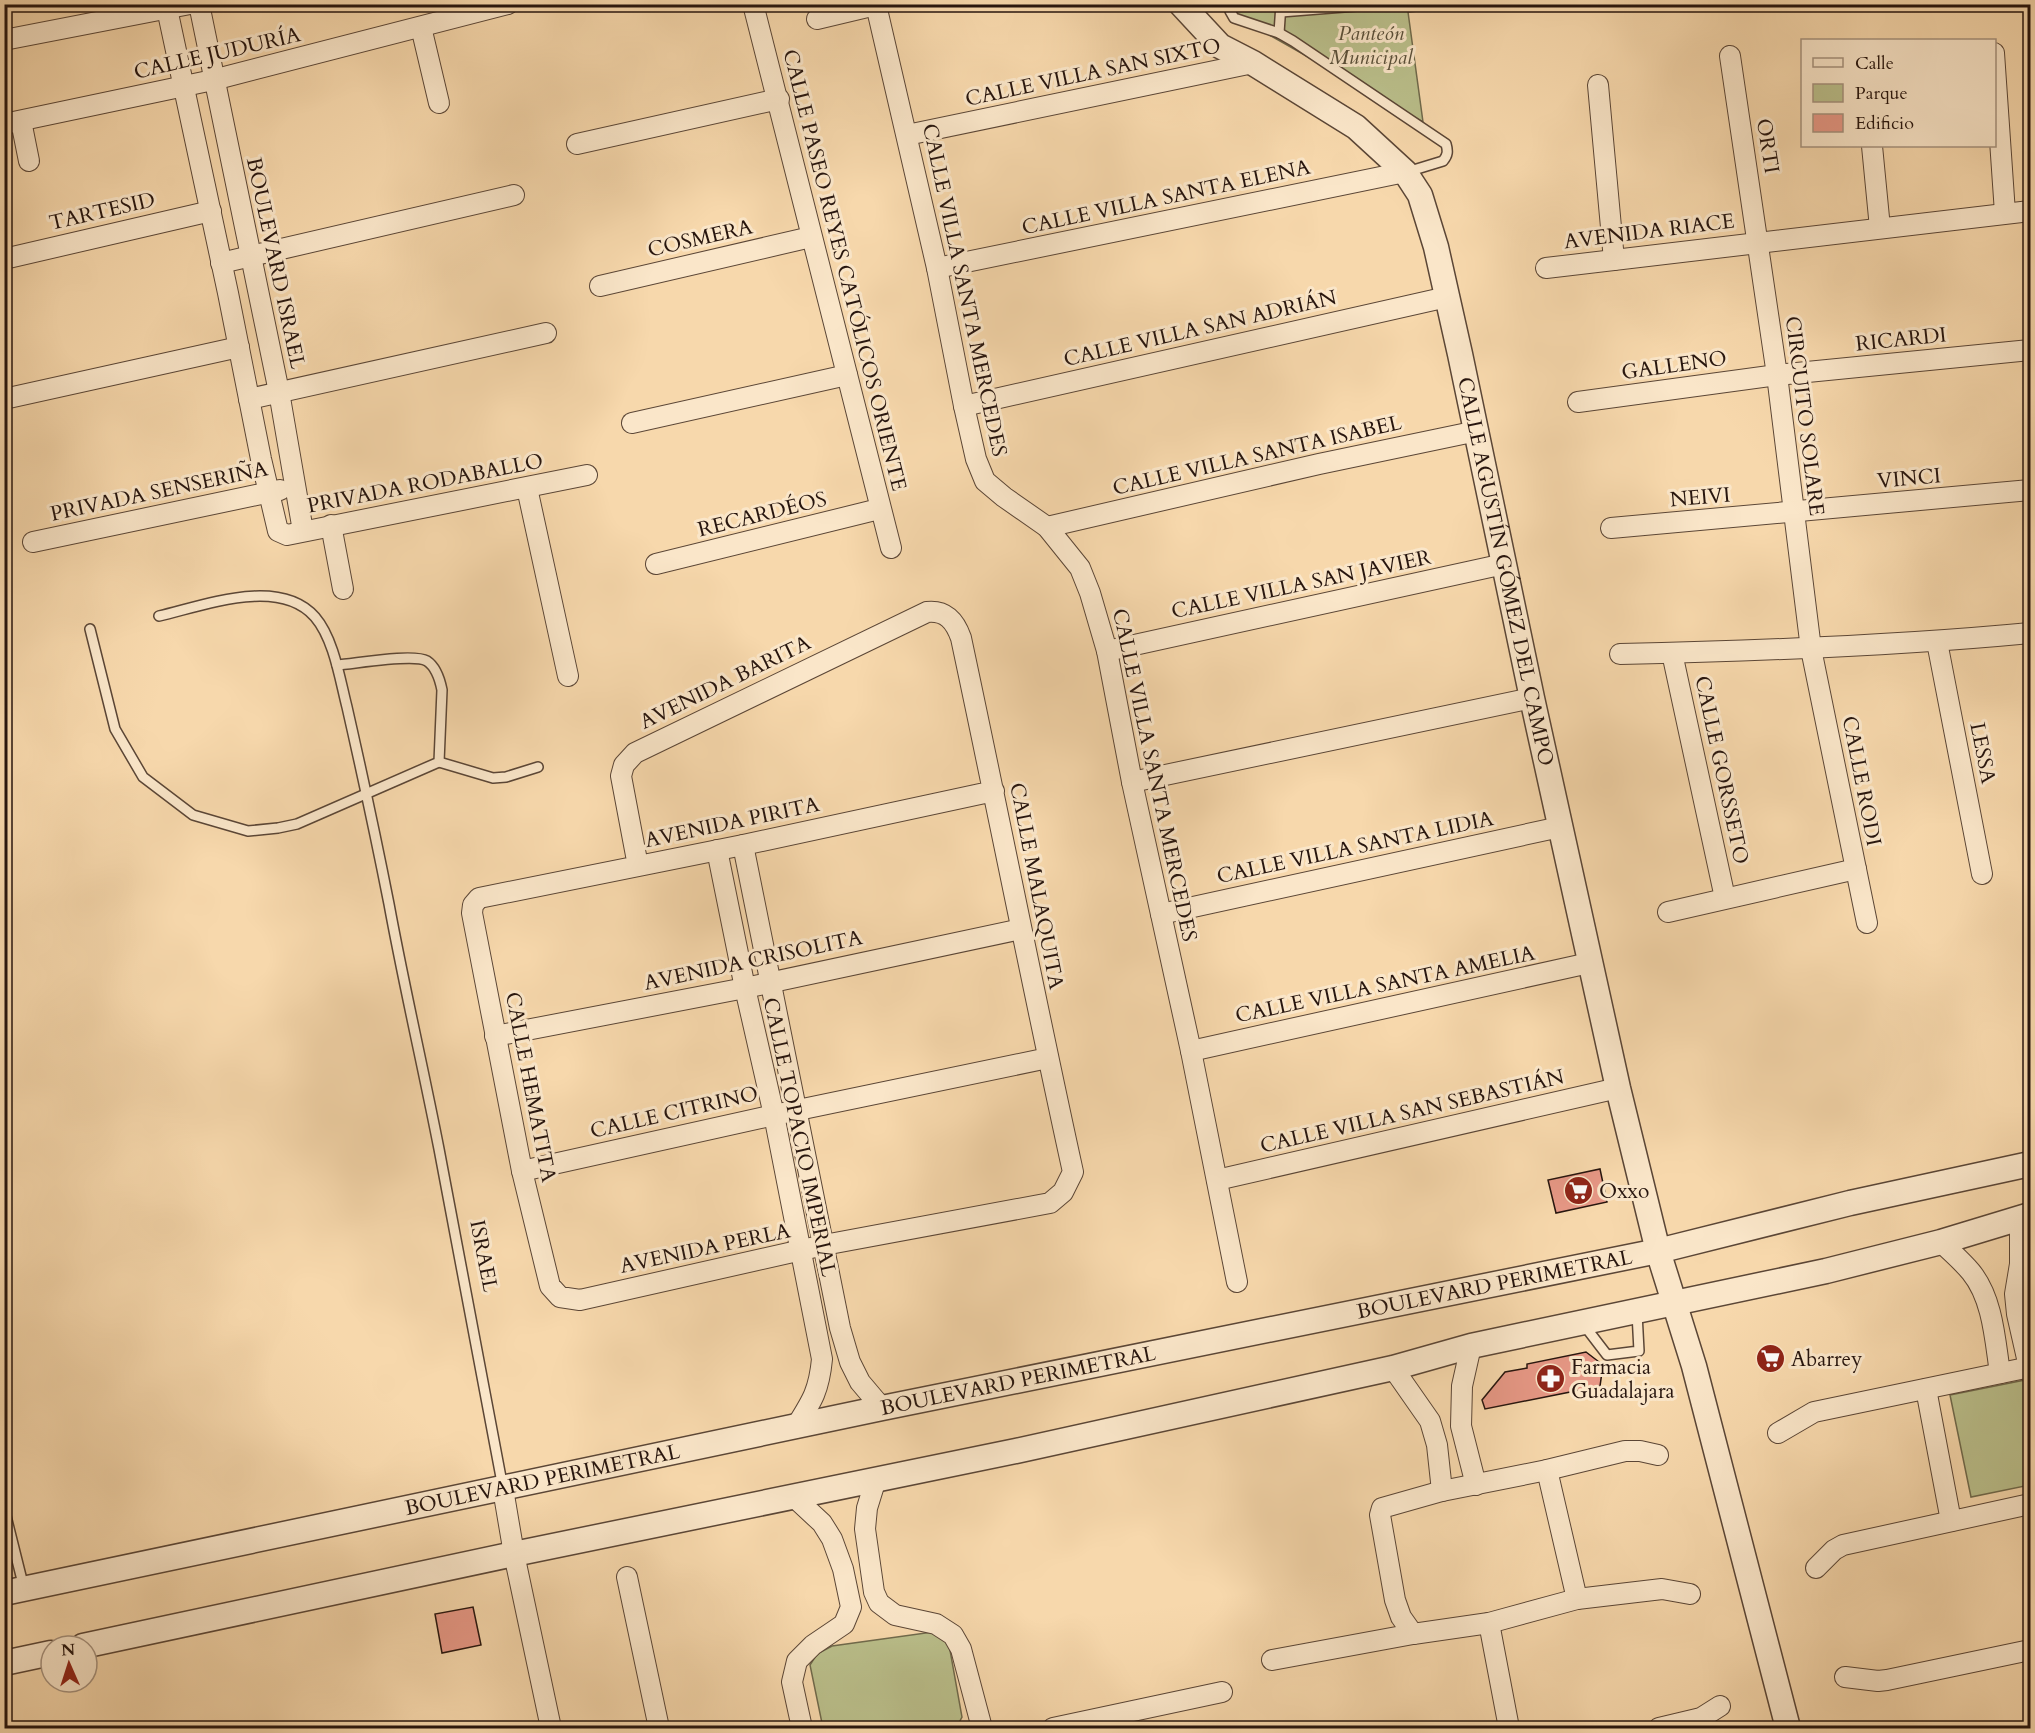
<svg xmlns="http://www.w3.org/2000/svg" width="2035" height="1733" viewBox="0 0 2035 1733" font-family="Cardo,serif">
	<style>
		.green { fill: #babf8b; stroke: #706a4c; stroke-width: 1.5 }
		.building { fill: #e79886; stroke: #27150e; stroke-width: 1.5 }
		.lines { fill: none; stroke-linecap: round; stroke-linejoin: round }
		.service-casing { stroke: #5b4636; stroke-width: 12 }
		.minor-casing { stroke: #5b4636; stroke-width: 22 }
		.tertiary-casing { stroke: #5b4636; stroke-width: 27 }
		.service { stroke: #fae6c9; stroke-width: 9 }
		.minor { stroke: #fae6c9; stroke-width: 20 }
		.tertiary { stroke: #fae6c9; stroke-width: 24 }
		.labels { text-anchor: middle; stroke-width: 6; stroke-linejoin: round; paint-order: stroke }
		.park-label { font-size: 21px; font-style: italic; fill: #5a503a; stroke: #fae6c9 }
		.street-label { font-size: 21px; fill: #27150e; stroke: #fae6c9 }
		.poi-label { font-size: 21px; fill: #27150e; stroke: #fae6c9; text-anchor: start }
	</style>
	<rect width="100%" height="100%" fill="#f7d8ac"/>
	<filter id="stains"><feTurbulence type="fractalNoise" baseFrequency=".00333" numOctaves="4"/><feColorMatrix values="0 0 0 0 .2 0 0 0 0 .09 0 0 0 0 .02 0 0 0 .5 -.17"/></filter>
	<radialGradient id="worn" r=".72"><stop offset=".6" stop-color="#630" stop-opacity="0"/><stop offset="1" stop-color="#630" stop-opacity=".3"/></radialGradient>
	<g class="green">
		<polygon points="1224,5 1481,5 1408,12 1423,122 1234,15"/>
		<polygon points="2030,1379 2030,1485 1971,1497 1950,1395"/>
		<polygon points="940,1631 948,1639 962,1717 956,1728 823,1728 810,1665 817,1654 832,1646"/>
	</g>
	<g class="building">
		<polygon points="1600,1169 1607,1202 1556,1213 1548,1180"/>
		<polygon points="1586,1352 1603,1365 1600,1386 1485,1409 1482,1400 1505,1372 1527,1368 1527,1364"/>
		<polygon points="473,1607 481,1645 442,1653 435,1614"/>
	</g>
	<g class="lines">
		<defs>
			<g id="service">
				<path d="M 1229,4 L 1230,11 L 1234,18 L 1279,33 L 1293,41 L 1446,144 C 1448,151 1448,155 1443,161 L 1407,172"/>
				<polyline points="1281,12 1382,4"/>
				<polyline points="1279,33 1281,4"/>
				<path d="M 159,616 C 203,606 279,576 315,617 C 334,639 340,680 347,707 C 362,773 376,838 389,904 C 404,986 423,1067 439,1149 C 461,1262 482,1375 503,1488"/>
				<path d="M 90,629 L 115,729 L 143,777 L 193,815 L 248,831 L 278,828 L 297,824 L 439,762 L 442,690 C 440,680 436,667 427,661 C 413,653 354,664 337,665"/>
				<polyline points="439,762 493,778 506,777 538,767"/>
				<polyline points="1584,1325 1607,1355 1639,1351 1637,1313"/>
				<polyline points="4,1508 24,1588"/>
			</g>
			<g id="minor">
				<polyline points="166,4 228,293 261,459 278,531 287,535 587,475"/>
				<polyline points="199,4 279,392 303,531"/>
				<polyline points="753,4 891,548"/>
				<polyline points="876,5 937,268 964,406 976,459 985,481 1004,497 1047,527 1080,568 1090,593 1107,651 1132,782 1191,1051 1237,1282"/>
				<polyline points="817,19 880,4"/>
				<polyline points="421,27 439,103"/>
				<polyline points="4,40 190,4"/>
				<polyline points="1994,53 2005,213"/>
				<polyline points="1730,56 1777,375 1811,649 1867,923"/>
				<polyline points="1598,85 1614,260"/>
				<polyline points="21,121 29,161"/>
				<polyline points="4,124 213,80 508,4"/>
				<polyline points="907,135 1253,63"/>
				<polyline points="577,144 779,99"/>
				<polyline points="1872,146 1880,228"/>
				<polyline points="4,259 211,211"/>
				<polyline points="221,263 514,195"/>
				<polyline points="937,268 1405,172"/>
				<polyline points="1546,268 2030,211"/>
				<polyline points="600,286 811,237"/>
				<polyline points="4,399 239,347"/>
				<polyline points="249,399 546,333"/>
				<polyline points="1578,402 1777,375 2030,350"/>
				<polyline points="964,406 1447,297"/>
				<polyline points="632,423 847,375"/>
				<polyline points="527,488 568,676"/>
				<polyline points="331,525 343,589"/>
				<polyline points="1047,527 1319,464 1477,431"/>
				<polyline points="1611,528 2030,490"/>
				<polyline points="33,542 280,490"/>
				<polyline points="656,564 879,509"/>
				<polyline points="1937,642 1982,874"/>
				<polyline points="1107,651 1504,564"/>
				<polyline points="1672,653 1725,898"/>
				<path d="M 1620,654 C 1757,651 1894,646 2030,633"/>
				<polyline points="1132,782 1532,698"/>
				<polyline points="743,845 840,1328 850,1362 860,1382 882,1408"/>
				<path d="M 717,850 L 745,988 L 774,1115 L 822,1359 C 819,1391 812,1401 795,1428"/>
				<path d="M 638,866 L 621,776 L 624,765 L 635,753 L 927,612 C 946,610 955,621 961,638 C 999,816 1034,995 1073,1172 L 1063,1192 L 1050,1203 L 824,1245 L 580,1300 L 560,1297 L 550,1286 L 522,1171 L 472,913 L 473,905 L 479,898 L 743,845 L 994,791"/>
				<polyline points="1668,912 1856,869"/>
				<polyline points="1161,914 1560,827"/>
				<polyline points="495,1036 745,988 1021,929"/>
				<polyline points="1191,1051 1589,963"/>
				<polyline points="522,1171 774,1115 1048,1058"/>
				<polyline points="1217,1180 1618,1088"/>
				<polyline points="2020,1219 2020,1264 2015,1294 2017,1314 2029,1367"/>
				<path d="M 1941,1242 C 1951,1252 1962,1261 1971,1272 C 1993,1299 1995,1340 2000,1373"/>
				<polyline points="1471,1346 1462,1386 1461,1426 1476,1485"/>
				<polyline points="1393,1368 1430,1421 1437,1445 1442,1491"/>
				<polyline points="1926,1389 1951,1521"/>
				<polyline points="1778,1433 1814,1412 2030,1367"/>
				<polyline points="1547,1470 1577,1599"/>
				<polyline points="876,1479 867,1508 865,1529 874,1592 879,1603 895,1615 936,1624 953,1635 961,1649 982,1728"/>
				<polyline points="503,1489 514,1554 551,1728"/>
				<polyline points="794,1497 822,1523 832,1539 843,1569 851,1607 844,1624 813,1645 797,1661 792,1682 802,1728"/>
				<polyline points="1816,1568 1834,1550 1843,1545 2030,1504"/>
				<polyline points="627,1577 659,1728"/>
				<polyline points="1489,1623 1509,1728"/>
				<polyline points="1413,1634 1401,1617 1395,1600 1380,1515 1382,1508 1442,1491 1547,1470 1625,1451 1640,1451 1658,1455"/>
				<polyline points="1272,1660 1413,1634 1489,1623 1577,1599 1662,1589 1690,1594"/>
				<polyline points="1845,1677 1878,1681 1887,1680 2030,1650"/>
				<polyline points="1053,1728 1222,1692"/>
				<polyline points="1659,1728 1701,1718 1720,1706"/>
			</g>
			<g id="tertiary">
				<path id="s1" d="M 1181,4 L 1220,46 L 1253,63 L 1356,127 L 1405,172 L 1420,195 L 1436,247 L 1460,354 L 1532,698 L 1618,1088 L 1658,1251 L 1694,1366 L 1788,1728"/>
				<path id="s2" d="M 4,1593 L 882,1408 L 1658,1251 L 1850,1203 L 2030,1164"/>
				<polyline points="83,1646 514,1554 1016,1451 1393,1368 1471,1346 1826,1271 1941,1242 2030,1215"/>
				<polyline points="4,1663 51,1653"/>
			</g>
		</defs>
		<use href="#service" class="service-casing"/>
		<use href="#minor" class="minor-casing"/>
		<use href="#tertiary" class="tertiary-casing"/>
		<use href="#service" class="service"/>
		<use href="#minor" class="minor"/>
		<use href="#tertiary" class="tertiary"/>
	</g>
	<defs>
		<symbol id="supermarket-disc" viewBox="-11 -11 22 22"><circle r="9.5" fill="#8f2418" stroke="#fae6c9"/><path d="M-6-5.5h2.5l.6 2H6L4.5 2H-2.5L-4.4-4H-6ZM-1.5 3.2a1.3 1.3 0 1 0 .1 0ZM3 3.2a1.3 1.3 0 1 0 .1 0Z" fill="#fff"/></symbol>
		<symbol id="pharmacy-disc" viewBox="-11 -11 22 22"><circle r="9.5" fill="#8f2418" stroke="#fae6c9"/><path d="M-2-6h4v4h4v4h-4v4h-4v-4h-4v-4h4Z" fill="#fff"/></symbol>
	</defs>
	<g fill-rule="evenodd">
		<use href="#supermarket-disc" x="1562" y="1174" width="33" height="33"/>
		<use href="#supermarket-disc" x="1754" y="1342" width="33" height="33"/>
		<use href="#pharmacy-disc" x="1534" y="1362" width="33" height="33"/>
	</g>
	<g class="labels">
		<g class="park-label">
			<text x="1371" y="40">Panteón<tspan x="1371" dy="24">Municipal</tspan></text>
		</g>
		<g class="street-label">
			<text transform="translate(217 53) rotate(-13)" y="7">CALLE JUDURÍA</text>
			<text transform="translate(1093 72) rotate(-12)" y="7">CALLE VILLA SAN SIXTO</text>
			<text transform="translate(1768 146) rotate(81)" y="7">ORTI</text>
			<text transform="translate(1166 197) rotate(-12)" y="7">CALLE VILLA SANTA ELENA</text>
			<text transform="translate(102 211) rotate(-13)" y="7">TARTESID</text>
			<text transform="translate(1649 231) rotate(-7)" y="7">AVENIDA RIACE</text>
			<text transform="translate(700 238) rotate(-13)" y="7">COSMERA</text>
			<text transform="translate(276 263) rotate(78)" y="7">BOULEVARD ISRAEL</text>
			<text transform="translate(845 270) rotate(76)" y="7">CALLE PASEO REYES CATÓLICOS ORIENTE</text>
			<text transform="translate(965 290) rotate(78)" y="7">CALLE VILLA SANTA MERCEDES</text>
			<text transform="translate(1200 328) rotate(-13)" y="7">CALLE VILLA SAN ADRIÁN</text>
			<text transform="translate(1901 339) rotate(-6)" y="7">RICARDI</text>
			<text transform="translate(1674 365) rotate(-8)" y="7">GALLENO</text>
			<text transform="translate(1805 416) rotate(83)" y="7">CIRCUITO SOLARE</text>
			<text transform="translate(1257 455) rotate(-13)" y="7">CALLE VILLA SANTA ISABEL</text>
			<text transform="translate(1909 478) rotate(-5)" y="7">VINCI</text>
			<text transform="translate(425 483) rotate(-11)" y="7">PRIVADA RODABALLO</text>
			<text transform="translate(159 491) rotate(-12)" y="7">PRIVADA SENSERIÑA</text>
			<text transform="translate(1700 497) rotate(-5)" y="7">NEIVI</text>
			<text transform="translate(762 514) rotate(-14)" y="7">RECARDÉOS</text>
			<text dy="7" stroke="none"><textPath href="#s1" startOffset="696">CALLE AGUSTÍN GÓMEZ DEL CAMPO</textPath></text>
			<text transform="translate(1301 584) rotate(-12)" y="7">CALLE VILLA SAN JAVIER</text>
			<text transform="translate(725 682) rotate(-26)" y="7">AVENIDA BARITA</text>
			<text transform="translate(1983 753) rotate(79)" y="7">LESSA</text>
			<text transform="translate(1722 770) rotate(78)" y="7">CALLE GORSSETO</text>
			<text transform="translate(1155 775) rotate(78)" y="7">CALLE VILLA SANTA MERCEDES</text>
			<text transform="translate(1862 781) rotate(79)" y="7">CALLE RODI</text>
			<text transform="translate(732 822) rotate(-12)" y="7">AVENIDA PIRITA</text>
			<text transform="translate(1355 847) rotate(-12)" y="7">CALLE VILLA SANTA LIDIA</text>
			<text transform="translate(1037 886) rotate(79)" y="7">CALLE MALAQUITA</text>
			<text transform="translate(753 960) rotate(-12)" y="7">AVENIDA CRISOLITA</text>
			<text transform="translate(1385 984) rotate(-12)" y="7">CALLE VILLA SANTA AMELIA</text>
			<text transform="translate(531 1087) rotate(79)" y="7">CALLE HEMATITA</text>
			<text transform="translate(1412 1111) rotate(-13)" y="7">CALLE VILLA SAN SEBASTIÁN</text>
			<text transform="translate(674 1112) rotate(-13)" y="7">CALLE CITRINO</text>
			<text transform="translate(800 1137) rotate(78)" y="7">CALLE TOPACIO IMPERIAL</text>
			<text transform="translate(705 1248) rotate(-12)" y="7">AVENIDA PERLA</text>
			<text transform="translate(484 1256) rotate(79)" y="7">ISRAEL</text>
			<text dy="7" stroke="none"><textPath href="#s2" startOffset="1522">BOULEVARD PERIMETRAL</textPath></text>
			<text dy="7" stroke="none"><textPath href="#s2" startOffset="1036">BOULEVARD PERIMETRAL</textPath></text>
			<text dy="7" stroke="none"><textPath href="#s2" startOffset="550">BOULEVARD PERIMETRAL</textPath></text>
		</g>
		<g class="poi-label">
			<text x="1599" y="1198">Oxxo</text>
			<text x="1791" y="1366">Abarrey</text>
			<text x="1571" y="1374">Farmacia<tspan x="1571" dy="24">Guadalajara</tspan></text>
		</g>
	</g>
	<rect width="2035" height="1733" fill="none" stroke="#f7d8ac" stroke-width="24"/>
	<rect x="6" y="6" width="2023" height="1721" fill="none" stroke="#27150e" stroke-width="3"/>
	<rect x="12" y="12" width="2011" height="1709" fill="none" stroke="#27150e" stroke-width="1.5"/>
	<rect x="1801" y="39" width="195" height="108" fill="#fae6c9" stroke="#a6927e" stroke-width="1.5"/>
	<rect x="1813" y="58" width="30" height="9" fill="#fae6c9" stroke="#a6927e" stroke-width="1.5"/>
	<text x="1855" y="69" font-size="18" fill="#27150e">Calle</text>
	<rect x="1813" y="84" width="30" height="18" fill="#babf8b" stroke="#a6927e" stroke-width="1.5"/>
	<text x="1855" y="99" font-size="18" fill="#27150e">Parque</text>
	<rect x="1813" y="114" width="30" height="18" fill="#e79886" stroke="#a6927e" stroke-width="1.5"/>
	<text x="1855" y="129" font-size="18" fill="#27150e">Edificio</text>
	<g transform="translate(69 1664) rotate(357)"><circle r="28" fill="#fae6c9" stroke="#a6927e" stroke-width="1.5"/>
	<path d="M0-4.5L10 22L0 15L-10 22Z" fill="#8f2418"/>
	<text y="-9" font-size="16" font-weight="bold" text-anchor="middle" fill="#27150e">N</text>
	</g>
	<rect width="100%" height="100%" filter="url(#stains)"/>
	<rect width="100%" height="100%" fill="url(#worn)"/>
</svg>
